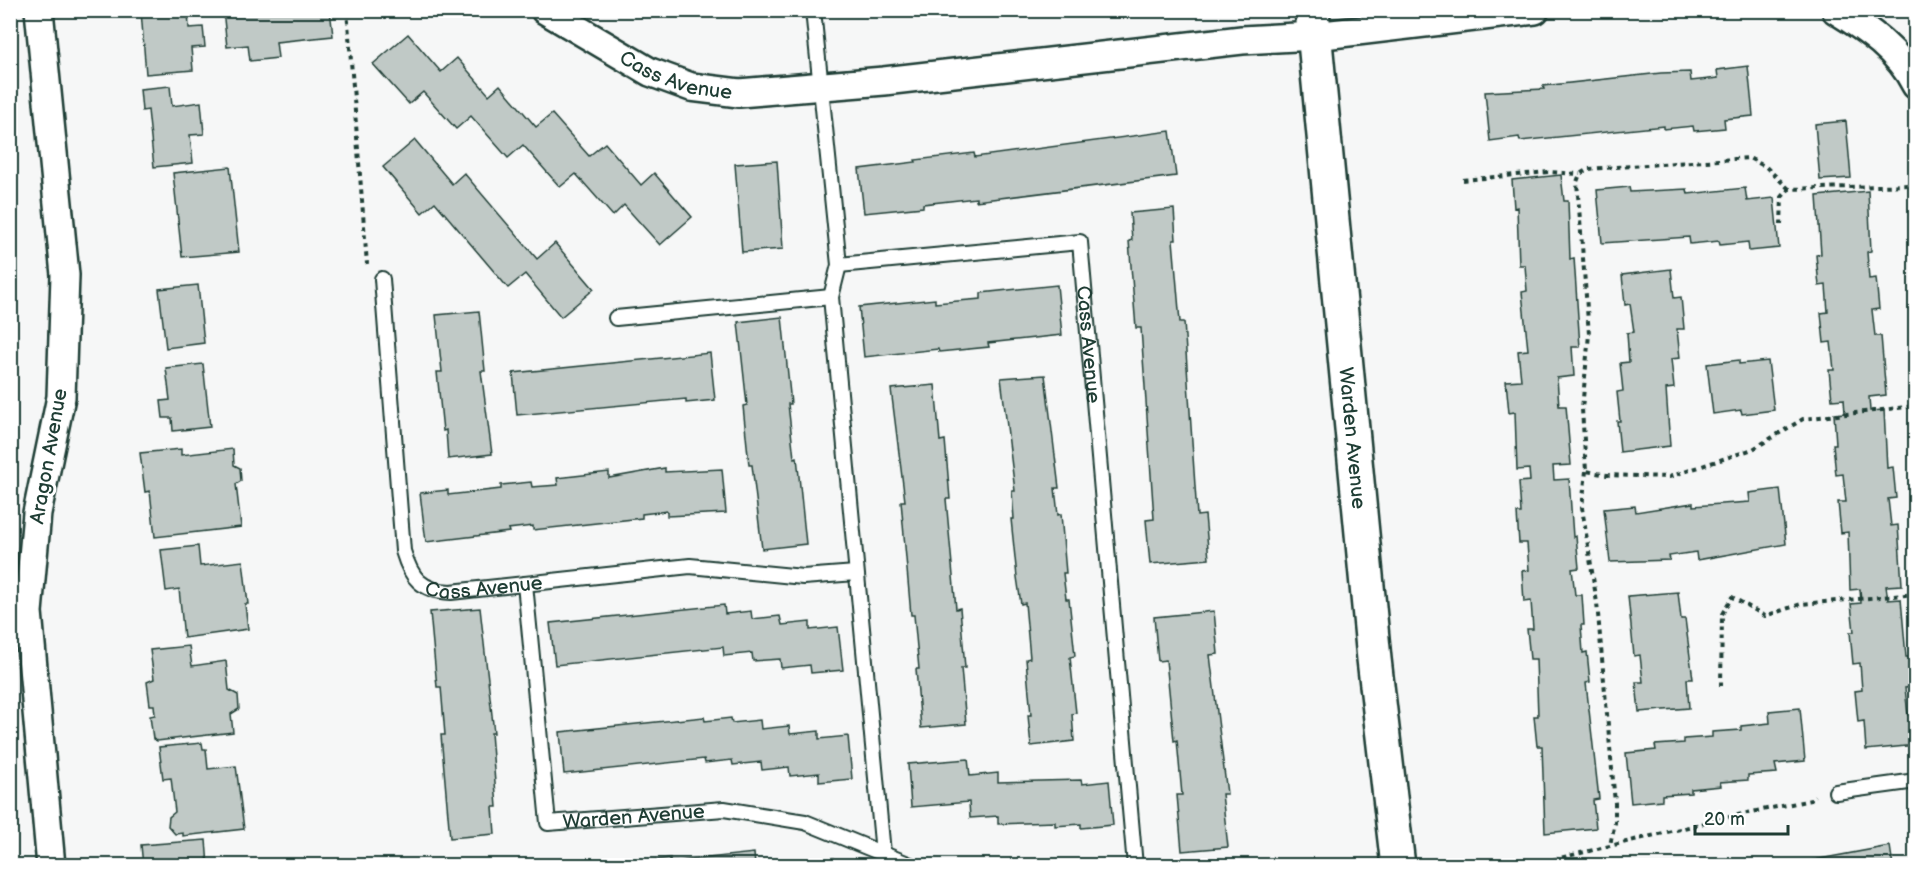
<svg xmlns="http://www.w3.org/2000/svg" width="1926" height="876" viewBox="0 0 1926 876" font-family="'Balsamiq Sans',sans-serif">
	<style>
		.building { fill: #c0c9c6; stroke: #1f3d34; stroke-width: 1.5 }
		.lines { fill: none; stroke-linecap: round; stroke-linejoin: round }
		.lane-casing { stroke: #1f3d34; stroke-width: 18 }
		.street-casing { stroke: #1f3d34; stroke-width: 32 }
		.secondary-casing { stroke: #1f3d34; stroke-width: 38 }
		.path { stroke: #1f3d34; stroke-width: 4; stroke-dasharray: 4.5 4.5; stroke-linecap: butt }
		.lane { stroke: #fff; stroke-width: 14 }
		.street { stroke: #fff; stroke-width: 27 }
		.secondary { stroke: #fff; stroke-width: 33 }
		.labels { text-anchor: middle; stroke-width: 6; stroke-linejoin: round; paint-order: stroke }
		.street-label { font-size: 20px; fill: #1f3d34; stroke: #fff }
	</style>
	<rect width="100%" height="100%" fill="#f6f7f7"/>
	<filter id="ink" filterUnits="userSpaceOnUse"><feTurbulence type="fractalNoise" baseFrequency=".0167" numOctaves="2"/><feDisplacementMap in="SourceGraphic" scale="12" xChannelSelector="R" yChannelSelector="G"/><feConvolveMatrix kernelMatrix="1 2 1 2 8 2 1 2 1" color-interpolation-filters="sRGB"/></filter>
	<g filter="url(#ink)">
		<g class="building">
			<polygon points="137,10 188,10 189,28 203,27 205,47 191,48 193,70 146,74 141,11"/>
			<polygon points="223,10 330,10 333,36 276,42 278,58 250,61 248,45 227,47"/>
			<polygon points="408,34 441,72 457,58 489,95 500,85 536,127 552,114 589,156 605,143 641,185 654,173 692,217 660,245 624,205 613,216 576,174 560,187 523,145 508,158 471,116 456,129 423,92 409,104 373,64"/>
			<polygon points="1748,66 1753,116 1724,119 1725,128 1694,131 1693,126 1664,129 1664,126 1520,141 1519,137 1490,141 1485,92 1544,89 1543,86 1661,73 1690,72 1691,81 1718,78 1717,70"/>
			<polygon points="170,86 172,106 201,102 204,134 190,135 193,163 154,167 148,110 142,111 140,89"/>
			<polygon points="1846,121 1851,178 1820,180 1815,124"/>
			<polygon points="1170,131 1176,176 976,201 976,198 923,204 923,207 864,213 859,169 916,162 915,160 974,153 975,157"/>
			<polygon points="415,140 452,184 464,173 537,259 555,243 594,289 561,317 525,274 508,288 435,202 422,213 383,167"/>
			<polygon points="777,161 783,249 742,252 735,164"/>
			<polygon points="230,167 239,252 182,257 173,173"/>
			<polygon points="1561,175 1564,201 1568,201 1570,259 1574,258 1580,347 1572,347 1574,376 1557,378 1559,406 1566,406 1571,465 1553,466 1554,480 1569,479 1573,537 1576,536 1579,568 1572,569 1575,595 1582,595 1584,625 1581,625 1583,653 1587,652 1590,682 1586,683 1599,799 1593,800 1596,828 1545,833 1542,746 1537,746 1534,716 1538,716 1536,659 1530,659 1527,629 1533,629 1531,601 1524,602 1522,571 1529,570 1527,543 1519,543 1517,513 1521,513 1519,482 1530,481 1529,469 1517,470 1515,412 1509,413 1506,381 1521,380 1518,351 1528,350 1522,292 1527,291 1525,265 1519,265 1517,207 1514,208 1512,180"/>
			<polygon points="1629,187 1630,192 1687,189 1688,194 1745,188 1747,201 1774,198 1779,248 1749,251 1748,242 1720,245 1719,241 1690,244 1689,237 1602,243 1597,190"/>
			<polygon points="1868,191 1871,251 1867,252 1869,279 1876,278 1879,309 1872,310 1875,336 1881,336 1886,395 1869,397 1870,411 1884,410 1887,468 1893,467 1896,498 1888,499 1891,526 1898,525 1902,585 1886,586 1888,600 1901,599 1906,657 1910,657 1913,687 1905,688 1908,715 1915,715 1916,745 1866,750 1864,721 1858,722 1855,691 1862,690 1860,663 1853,664 1850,632 1854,632 1851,604 1861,603 1860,589 1850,590 1848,532 1841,533 1838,502 1846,502 1843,474 1836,475 1833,444 1836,444 1834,414 1845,413 1844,399 1832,400 1829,370 1834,370 1831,342 1824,343 1821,313 1828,312 1826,285 1819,286 1816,255 1821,254 1817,196"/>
			<polygon points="1174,209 1176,240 1173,240 1180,322 1184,322 1197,516 1205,515 1209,559 1150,564 1146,520 1154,519 1141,328 1136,328 1129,241 1132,240 1130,213"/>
			<polygon points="1671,269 1674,298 1681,297 1684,329 1677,329 1680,358 1671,359 1674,388 1666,389 1670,446 1620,452 1617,421 1620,421 1617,392 1623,391 1620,363 1629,362 1627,333 1634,332 1630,304 1625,305 1622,275"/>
			<polygon points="198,285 204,343 166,348 159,289"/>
			<polygon points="1057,285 1062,335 988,343 989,347 939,352 938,349 864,357 859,307 935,299 935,303 981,299 981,293"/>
			<polygon points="479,311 485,371 481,371 492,454 448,459 446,430 443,431 437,372 442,372 436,315"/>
			<polygon points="782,317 791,404 788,404 794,458 797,457 806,544 762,549 752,465 749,465 743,406 747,405 738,322"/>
			<polygon points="710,353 715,400 686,403 686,399 517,415 513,373"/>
			<polygon points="1739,360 1739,364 1768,361 1774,410 1742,414 1741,410 1713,414 1707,364"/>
			<polygon points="203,364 210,427 173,431 172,418 163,418 161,401 170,400 166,368"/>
			<polygon points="1045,375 1059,488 1055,488 1058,515 1061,514 1066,573 1063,573 1066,599 1069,599 1075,656 1070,657 1076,713 1072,714 1074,741 1031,746 1028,715 1031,715 1026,659 1030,658 1025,603 1021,604 1017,577 1011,519 1014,519 1012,491 1015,491 1001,378"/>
			<polygon points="935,385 940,441 945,440 950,499 946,499 956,609 960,608 965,668 961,668 966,724 921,728 916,669 919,669 914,615 911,615 901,501 905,501 891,389"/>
			<polygon points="181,449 181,455 233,449 234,465 240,468 241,481 236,484 241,527 155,537 150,491 145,492 140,453"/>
			<polygon points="665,468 665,472 722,469 726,513 667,516 667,511 642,514 642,518 533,530 533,526 508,529 509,532 426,542 420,493 448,490 448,495 501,489 501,485 531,482 532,487 558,485 557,478 609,472 609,478"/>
			<polygon points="1780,489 1786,544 1697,560 1696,552 1669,556 1670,560 1610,562 1604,509 1635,506 1636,512 1693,503 1693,506 1750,502 1749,493"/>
			<polygon points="198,546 200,566 243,561 248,604 245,604 248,629 184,638 179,589 166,591 161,550"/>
			<polygon points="1678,592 1681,619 1685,619 1693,679 1687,679 1689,708 1639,712 1636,682 1643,682 1640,655 1634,656 1628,596"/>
			<polygon points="724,605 725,614 751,611 752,619 780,616 782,625 810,622 810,630 838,627 843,670 811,673 810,665 781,668 780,659 753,661 752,653 724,656 723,647 555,665 550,623"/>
			<polygon points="480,608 494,733 491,733 497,807 493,807 495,834 450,838 441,735 445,735 441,687 437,687 430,612"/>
			<polygon points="1214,611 1218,654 1210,655 1227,794 1222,794 1228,847 1182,851 1177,795 1182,795 1177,740 1174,741 1166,660 1158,661 1154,617"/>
			<polygon points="189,646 192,666 226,661 229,690 238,695 239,709 231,714 233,732 157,741 153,739 150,716 155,715 154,705 150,705 147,682 154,679 150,650"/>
			<polygon points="1800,708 1805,761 1775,764 1777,773 1748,775 1748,780 1720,782 1721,786 1691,789 1691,793 1662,795 1662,800 1631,803 1626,753 1656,750 1655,745 1684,743 1684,739 1712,737 1712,732 1741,730 1741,726 1770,723 1769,711"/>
			<polygon points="704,717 705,721 731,718 732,723 760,720 761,729 789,726 790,734 819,731 819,739 848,736 852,779 819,782 819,773 790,776 789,767 762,770 761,762 733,765 732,760 705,763 704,759 564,774 560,732"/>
			<polygon points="202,743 203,749 206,749 208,769 236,766 244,829 183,836 183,833 175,834 168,826 169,817 175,812 171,778 163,779 159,747"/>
			<polygon points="968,759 970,776 998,773 998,782 1081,780 1082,784 1109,781 1113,825 1081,828 1081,824 1055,826 1055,822 998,824 998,816 970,818 969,802 911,807 908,764"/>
			<polygon points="206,840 208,866 143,866 141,845"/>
			<polygon points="1890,846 1893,866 1782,866"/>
			<polygon points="754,853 755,866 610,865 670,858 670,862"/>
			<polygon points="834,858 835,866 765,866"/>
		</g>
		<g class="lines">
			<defs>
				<g id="lane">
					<polyline points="813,10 839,265 831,297 883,853"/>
					<path id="s1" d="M 839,265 L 1080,242 L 1135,866"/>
					<path id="s2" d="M 382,279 L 403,551 C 411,578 421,591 451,592 L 690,566 L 803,577 L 856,573"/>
					<polyline points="616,318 831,297"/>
					<path id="s3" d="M 525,584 L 548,823 L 724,809 L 805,822 L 913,866"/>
					<polyline points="1836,792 1916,781"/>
				</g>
				<g id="street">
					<polyline points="39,10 65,275 61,397 37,513 28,612 51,866"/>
					<path id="s4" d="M 545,10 L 650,72 L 691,87 L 739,93 L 884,81 L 1242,40 L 1315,36 L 1535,10"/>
					<path d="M 1836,10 C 1867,29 1899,51 1916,85"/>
				</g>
				<g id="secondary">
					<path id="s5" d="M 1312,10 L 1374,659 L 1398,866"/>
				</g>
			</defs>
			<use href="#lane" class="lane-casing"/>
			<use href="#street" class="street-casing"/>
			<use href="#secondary" class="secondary-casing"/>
			<g class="path">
				<polyline points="347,10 367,264"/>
				<polyline points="1463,180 1548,172 1580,174"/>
				<polyline points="1789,189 1766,167 1749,158 1588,169 1580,174 1577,182 1589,334 1582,409 1586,471 1607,475 1669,477 1753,449 1803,419 1916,406"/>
				<polyline points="1781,225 1782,197 1789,189 1909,185"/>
				<polyline points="1586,471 1582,508 1597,603 1615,803 1615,823 1610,845"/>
				<polyline points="1721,686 1722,614 1732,597 1765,616 1801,604 1916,594"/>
				<polyline points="1527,866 1742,814 1811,800 1815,796"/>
			</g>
			<use href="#lane" class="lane"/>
			<use href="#street" class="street"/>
			<use href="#secondary" class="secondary"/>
		</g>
	</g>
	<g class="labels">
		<g class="street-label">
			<text dy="7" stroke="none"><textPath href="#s4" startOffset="148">Cass Avenue</textPath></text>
			<text dy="7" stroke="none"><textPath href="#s1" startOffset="345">Cass Avenue</textPath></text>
			<text dy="7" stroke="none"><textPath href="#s5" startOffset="430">Warden Avenue</textPath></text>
			<text transform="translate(48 456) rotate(-80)" y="7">Aragon Avenue</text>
			<text dy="7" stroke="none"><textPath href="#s2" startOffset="375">Cass Avenue</textPath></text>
			<text dy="7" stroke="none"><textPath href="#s3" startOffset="326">Warden Avenue</textPath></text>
		</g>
	</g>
	<rect width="1926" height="876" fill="none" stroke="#fff" stroke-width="36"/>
	<rect x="18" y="18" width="1890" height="840" fill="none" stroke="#1f3d34" stroke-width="2" filter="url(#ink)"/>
	<path d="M1695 825v9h93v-9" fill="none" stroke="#1f3d34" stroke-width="3"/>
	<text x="1704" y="825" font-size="18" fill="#1f3d34" stroke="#ffffff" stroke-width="4.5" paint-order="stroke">20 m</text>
</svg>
